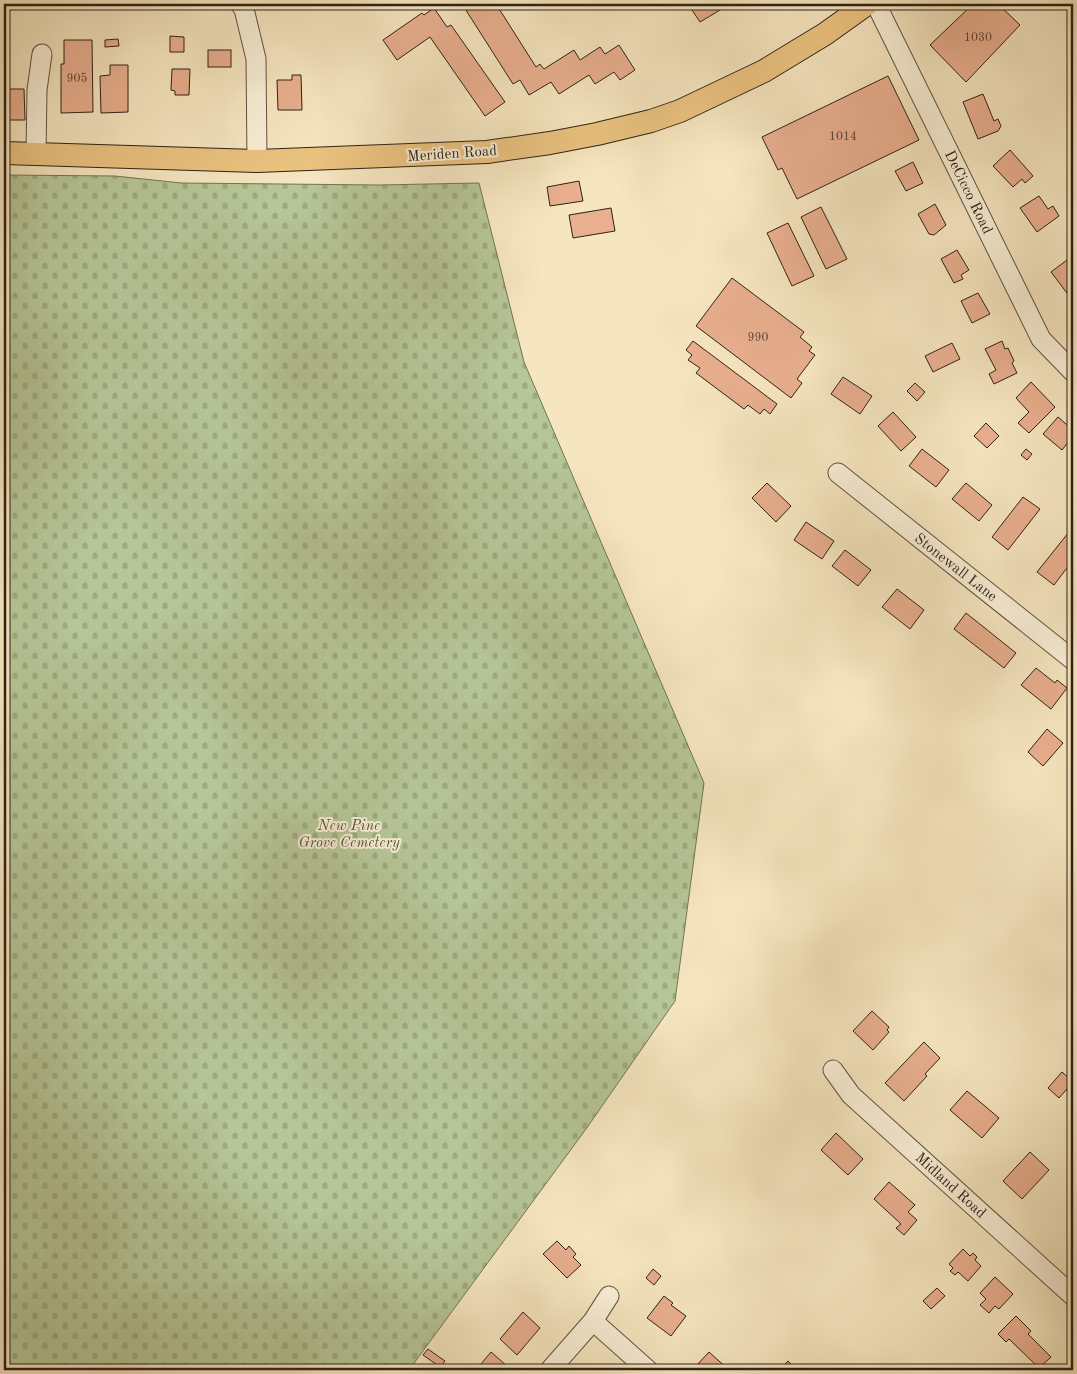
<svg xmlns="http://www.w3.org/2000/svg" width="1077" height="1374" viewBox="0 0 1077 1374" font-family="'Old Standard TT',serif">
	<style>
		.cemetery { fill: url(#cemetery-stones); stroke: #727456 }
		.building { fill: #e9af8f; stroke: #2e2215 }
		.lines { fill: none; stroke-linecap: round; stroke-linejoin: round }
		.minor-casing { stroke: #605340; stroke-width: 21 }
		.major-casing { stroke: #2e2215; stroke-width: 24 }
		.minor { stroke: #f9efd6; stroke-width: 19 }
		.major { stroke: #ebc380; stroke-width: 22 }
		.labels { text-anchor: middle; stroke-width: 4; stroke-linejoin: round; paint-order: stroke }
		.number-label { font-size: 12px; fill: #5d4534 }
		.street-label { font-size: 15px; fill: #2e2215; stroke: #f9efd6 }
		.park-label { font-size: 15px; font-style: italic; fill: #57533c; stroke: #f9efd6 }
	</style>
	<defs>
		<pattern id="cemetery-stones" width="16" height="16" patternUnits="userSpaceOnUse" patternTransform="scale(1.25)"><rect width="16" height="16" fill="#b6c697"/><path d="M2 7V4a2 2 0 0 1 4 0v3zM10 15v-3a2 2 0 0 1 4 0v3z" fill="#9daa81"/></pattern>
	</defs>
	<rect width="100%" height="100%" fill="#f6e6c0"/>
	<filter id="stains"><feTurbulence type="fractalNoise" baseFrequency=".004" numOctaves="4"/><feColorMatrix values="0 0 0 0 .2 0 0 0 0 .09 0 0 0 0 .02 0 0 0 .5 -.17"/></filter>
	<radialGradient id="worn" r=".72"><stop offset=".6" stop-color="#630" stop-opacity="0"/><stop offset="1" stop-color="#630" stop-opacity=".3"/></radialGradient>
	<polygon class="cemetery" points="4,175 115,176 181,183 379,185 479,183 524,362 704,783 675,1001 586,1129 409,1370 4,1370"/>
	<g class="building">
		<polygon points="134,4 147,4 139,10"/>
		<polygon points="462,4 496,4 536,67 540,64 544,69 574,50 580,60 600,47 605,54 619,45 635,70 620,80 614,72 595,84 589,75 559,94 551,82 529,95 520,80 513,84"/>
		<polygon points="688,4 730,4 700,22"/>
		<polygon points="973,4 998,4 1020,25 966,82 930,45"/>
		<polygon points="434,8 447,27 451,25 505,102 485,116 430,37 397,60 383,40 422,13 424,15"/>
		<polygon points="170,36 184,37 184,52 170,52"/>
		<polygon points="118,39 119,46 105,47 105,40"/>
		<polygon points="64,40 92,40 93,112 61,113 61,64 64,64"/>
		<rect x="208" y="50" width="23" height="17"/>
		<polygon points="110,65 128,65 128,112 101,113 100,76 110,75"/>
		<polygon points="172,69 190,69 189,95 175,95 175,91 171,90"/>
		<polygon points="292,75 301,75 302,110 278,110 277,80 292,80"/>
		<polygon points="888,76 919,140 797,199 782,168 778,170 762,137"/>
		<polygon points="4,89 24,89 25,120 4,120"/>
		<polygon points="983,94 994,121 998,119 1001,126 998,131 978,139 963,102"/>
		<polygon points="1010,150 1033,176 1025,183 1022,179 1013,187 993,166"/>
		<polygon points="913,162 923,183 906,191 895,171"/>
		<polygon points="579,181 583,201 550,206 547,187"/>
		<polygon points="1039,196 1048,209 1053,206 1059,216 1037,232 1020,208"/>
		<polygon points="935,204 946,225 934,235 929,234 918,214"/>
		<polygon points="821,207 847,259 826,269 801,217"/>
		<polygon points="611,208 615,231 573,238 569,215"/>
		<polygon points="788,223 814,276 792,286 767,233"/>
		<polygon points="957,250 969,270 961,275 963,279 954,283 941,259"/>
		<polygon points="1071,257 1073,260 1073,301 1051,272"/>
		<polygon points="732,278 804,332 800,337 812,347 809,351 815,355 797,379 802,383 791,398 696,326"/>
		<polygon points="978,293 990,314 972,323 961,301"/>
		<polygon points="1073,333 1073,347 1067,341"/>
		<polygon points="693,341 777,404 770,414 764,409 760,414 748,405 744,409 696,373 700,368 688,360 692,355 686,350"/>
		<polygon points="1002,341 1005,349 1008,348 1014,361 1012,363 1017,373 994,384 989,374 996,370 985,349"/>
		<polygon points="952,343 960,359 933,372 925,356"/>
		<polygon points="843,377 872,396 860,414 831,394"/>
		<polygon points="1031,382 1055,407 1029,433 1018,423 1029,412 1016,398"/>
		<polygon points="915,383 925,392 917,401 907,391"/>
		<polygon points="893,412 916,437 901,451 878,426"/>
		<polygon points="1058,417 1073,430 1073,436 1062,450 1043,434"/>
		<polygon points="986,423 999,436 987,448 974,436"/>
		<polygon points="922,449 949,470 936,487 909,466"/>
		<polygon points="1026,449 1032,454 1027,460 1021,455"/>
		<polygon points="767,483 791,506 776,522 752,498"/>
		<polygon points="966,483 992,505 979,521 952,499"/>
		<polygon points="1023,497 1040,509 1008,550 992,537"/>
		<polygon points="806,522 834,541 822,559 794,540"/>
		<polygon points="1069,532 1073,535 1073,560 1054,585 1037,572"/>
		<polygon points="845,550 871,570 858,586 832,566"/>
		<polygon points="897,589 924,610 910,629 882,607"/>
		<polygon points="966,613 1016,653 1004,668 954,629"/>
		<polygon points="1036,668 1055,683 1057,680 1067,688 1051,709 1021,685"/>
		<polygon points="1047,729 1063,743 1043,766 1028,752"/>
		<polygon points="872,1011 889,1027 887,1030 889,1032 873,1050 853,1031"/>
		<polygon points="924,1042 940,1058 925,1074 927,1076 904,1101 885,1083"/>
		<polygon points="1062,1072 1073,1082 1059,1098 1048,1088"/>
		<polygon points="967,1091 999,1118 982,1138 950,1110"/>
		<polygon points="836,1133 863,1159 848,1175 821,1150"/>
		<polygon points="1030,1152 1049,1170 1022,1199 1003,1181"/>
		<polygon points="889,1182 915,1205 908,1212 917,1220 904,1235 896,1228 901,1224 874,1199"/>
		<polygon points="557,1241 566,1250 569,1246 576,1254 573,1257 581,1265 567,1278 543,1254"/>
		<polygon points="963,1249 970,1256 973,1253 977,1257 975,1260 981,1266 968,1281 958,1272 955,1275 950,1271 953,1268 949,1264"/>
		<polygon points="653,1269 661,1276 654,1285 646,1278"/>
		<polygon points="995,1277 1013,1294 999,1309 995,1306 989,1313 980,1305 986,1299 980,1293"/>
		<polygon points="937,1288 945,1296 931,1309 923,1301"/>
		<polygon points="664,1296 673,1303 671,1305 686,1316 671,1336 647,1318"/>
		<polygon points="523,1312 540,1328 517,1355 500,1339"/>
		<polygon points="1016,1316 1031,1331 1028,1334 1051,1357 1039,1368 1009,1339 1006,1342 998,1334"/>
		<polygon points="428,1349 445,1361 440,1367 423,1355"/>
		<polygon points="491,1352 507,1366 504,1370 476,1370"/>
		<polygon points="709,1352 729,1370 701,1370 696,1366"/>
		<polygon points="788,1361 794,1368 793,1370 784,1370 781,1368"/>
	</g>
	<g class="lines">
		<defs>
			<g id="minor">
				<polyline points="240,4 244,9 256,59 257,161"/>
				<polyline points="876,4 1041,339 1073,372"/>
				<polyline points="36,153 37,90 42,54"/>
				<polyline points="838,473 1073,660"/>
				<polyline points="833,1070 851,1095 1073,1296"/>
				<polyline points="593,1321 648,1370"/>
				<polyline points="550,1370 593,1321 609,1296"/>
			</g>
			<polyline id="major" points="4,153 257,161 487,152 550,143 597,134 651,121 680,111 764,71 825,34 867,4"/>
		</defs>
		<use href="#minor" class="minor-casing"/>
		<use href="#major" class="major-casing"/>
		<use href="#minor" class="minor"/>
		<use href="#major" class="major"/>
	</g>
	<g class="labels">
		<g class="number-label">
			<text x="978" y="41">1030</text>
			<text x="77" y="82">905</text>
			<text x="843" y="140">1014</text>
			<text x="758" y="341">990</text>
		</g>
		<g class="street-label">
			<text transform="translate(452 153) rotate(-4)" y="5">Meriden Road</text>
			<text transform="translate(969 192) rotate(64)" y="5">DeCicco Road</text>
			<text transform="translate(956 567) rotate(38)" y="5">Stonewall Lane</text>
			<text transform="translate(951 1185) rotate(42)" y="5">Midland Road</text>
		</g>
		<g class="park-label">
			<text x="349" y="830">New Pine<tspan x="349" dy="17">Grove Cemetery</tspan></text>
		</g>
	</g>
	<rect width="1077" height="1374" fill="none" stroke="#f6e6c0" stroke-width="20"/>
	<rect x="5" y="5" width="1067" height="1364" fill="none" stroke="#2e2215" stroke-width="2.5"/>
	<rect x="10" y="10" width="1057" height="1354" fill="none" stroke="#2e2215"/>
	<rect width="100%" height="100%" filter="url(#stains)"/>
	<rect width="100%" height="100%" fill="url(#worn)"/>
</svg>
